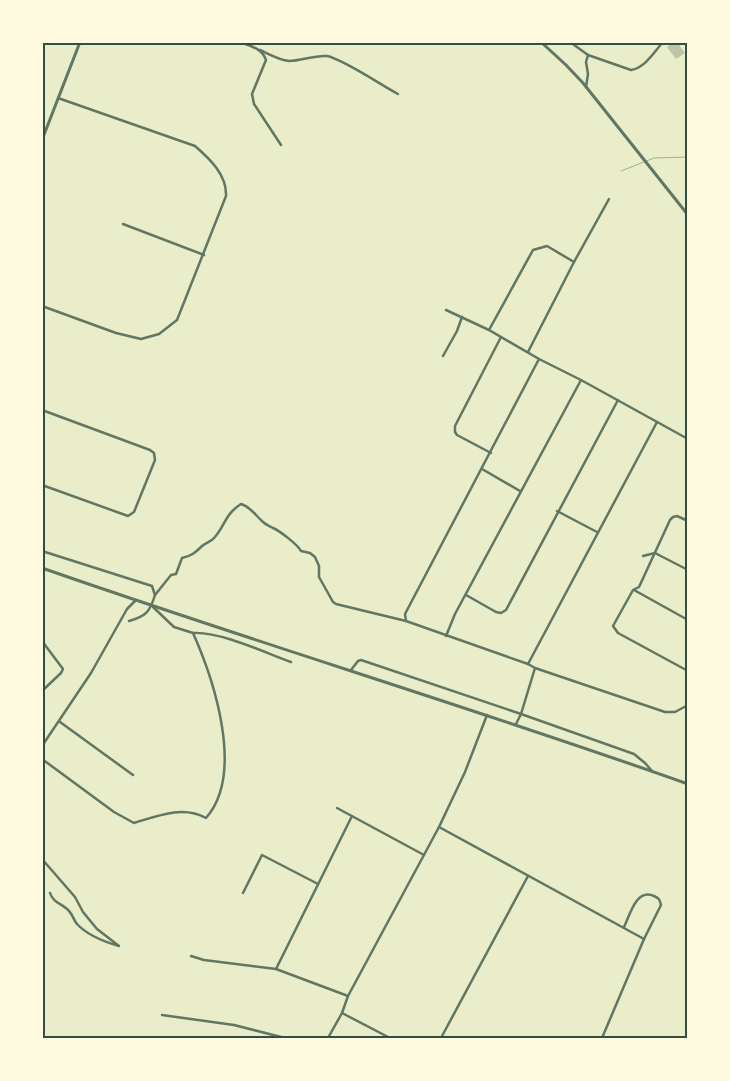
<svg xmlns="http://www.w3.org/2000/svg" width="730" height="1081" viewBox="0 0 730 1081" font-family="'Zilla Slab',serif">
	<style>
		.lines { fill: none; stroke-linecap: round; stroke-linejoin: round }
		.stream { stroke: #a3b18a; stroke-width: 1 }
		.building { fill: #bcc5a7 }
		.minor { stroke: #617663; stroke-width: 2.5 }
		.tertiary { stroke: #617663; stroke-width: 3 }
		.neatline { fill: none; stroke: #344e41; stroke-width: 2 }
	</style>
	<rect width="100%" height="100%" fill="#e9edc9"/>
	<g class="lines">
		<polyline class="stream" points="621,171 654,158 688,157"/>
	</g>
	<polygon class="building" points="674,42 677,42 685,53 676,59 667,47"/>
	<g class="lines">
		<g class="minor">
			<path d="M 240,42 C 250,46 262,48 266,60 L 252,94 L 254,104 L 281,145"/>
			<path d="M 570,42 L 588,55 L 631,70 C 645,68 654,52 663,42"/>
			<path d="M 260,50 C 269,54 279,60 289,61 C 301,61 314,55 327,56 C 343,59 381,85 398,94"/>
			<polyline points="586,87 588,74 586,62 588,55"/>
			<polyline points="123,224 204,255"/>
			<path d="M 42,306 L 116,333 L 141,339 L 159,334 L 177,320 L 226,196 C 227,175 210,159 195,146 L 58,98"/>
			<polyline points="446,310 489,330 539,359 581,380 688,439"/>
			<polyline points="489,330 533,250 547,246 574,262"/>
			<polyline points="528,352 574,262 609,199"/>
			<polyline points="443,356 457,331 462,317"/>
			<polyline points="42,410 150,450 154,453 155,460 134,512 128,516 42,485"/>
			<polyline points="491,453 457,435 455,432 455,426 501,337"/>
			<polyline points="482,469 520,491"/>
			<polyline points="557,511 597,532"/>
			<polyline points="688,521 677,516 673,517 670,520 639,587 633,590 613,626 618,633 688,671"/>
			<path d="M 42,551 L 152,586 L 155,595 C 150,611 147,616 129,621"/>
			<polyline points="643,556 655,553 688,570"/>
			<polyline points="634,590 688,620"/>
			<path d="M 155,595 L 171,575 L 176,574 L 182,558 C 191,556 195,553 201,547 C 205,543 211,542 214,538 C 225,526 225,514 241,504 C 251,507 255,515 263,522 C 266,525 270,526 273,528 C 280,531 298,545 301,551 L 310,553 L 315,557 L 319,566 L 319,577 L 333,602 L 336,604 L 406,621 L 528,664 L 535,668 L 665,712 L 675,712 L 688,705"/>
			<polyline points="466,595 496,612 501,613 506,610 618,400"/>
			<polyline points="406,621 405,614 539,359"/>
			<path d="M 193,633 C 219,631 266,653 291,662"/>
			<polyline points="446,636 455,614 581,380"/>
			<polyline points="42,641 63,669 61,673 42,691"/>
			<polyline points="528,664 657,422"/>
			<polyline points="351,670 358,661 361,660 521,714 634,754 645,763 652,771"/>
			<polyline points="60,722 133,775"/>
			<polyline points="516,724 521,714 535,668"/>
			<polyline points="42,746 91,673 127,609 135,601"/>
			<path d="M 42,759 L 114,812 L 134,823 C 157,816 183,805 206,818 C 245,774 214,680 193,633 L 174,627 L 153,607"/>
			<polyline points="337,808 424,855"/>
			<polyline points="439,827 644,939 602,1038"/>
			<path d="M 42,859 L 75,897 L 83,912 L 97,929 L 119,946 C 105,942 88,936 77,924 C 74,921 73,915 69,911 C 63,904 53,903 50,893"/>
			<polyline points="243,893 262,855 318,884"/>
			<path d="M 624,927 C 630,915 636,888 654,896 C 659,898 660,900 661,905 L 644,939"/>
			<polyline points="191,956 204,960 276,969"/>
			<polyline points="348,996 276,969 352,816"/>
			<polyline points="342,1013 390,1038"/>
			<polyline points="162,1015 234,1025 285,1038"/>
			<polyline points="328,1038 342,1013 348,996 439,827 465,772 487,715"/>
			<polyline points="441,1038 528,876"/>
		</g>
		<g class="tertiary">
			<polyline points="541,42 566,65 583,83 688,215"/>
			<polyline points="42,140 80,42"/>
			<path d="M 42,568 C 257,643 474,708 688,784"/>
		</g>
	</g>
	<rect width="730" height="1081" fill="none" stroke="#fefae0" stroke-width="88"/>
	<rect x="44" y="44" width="642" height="993" class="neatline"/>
</svg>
